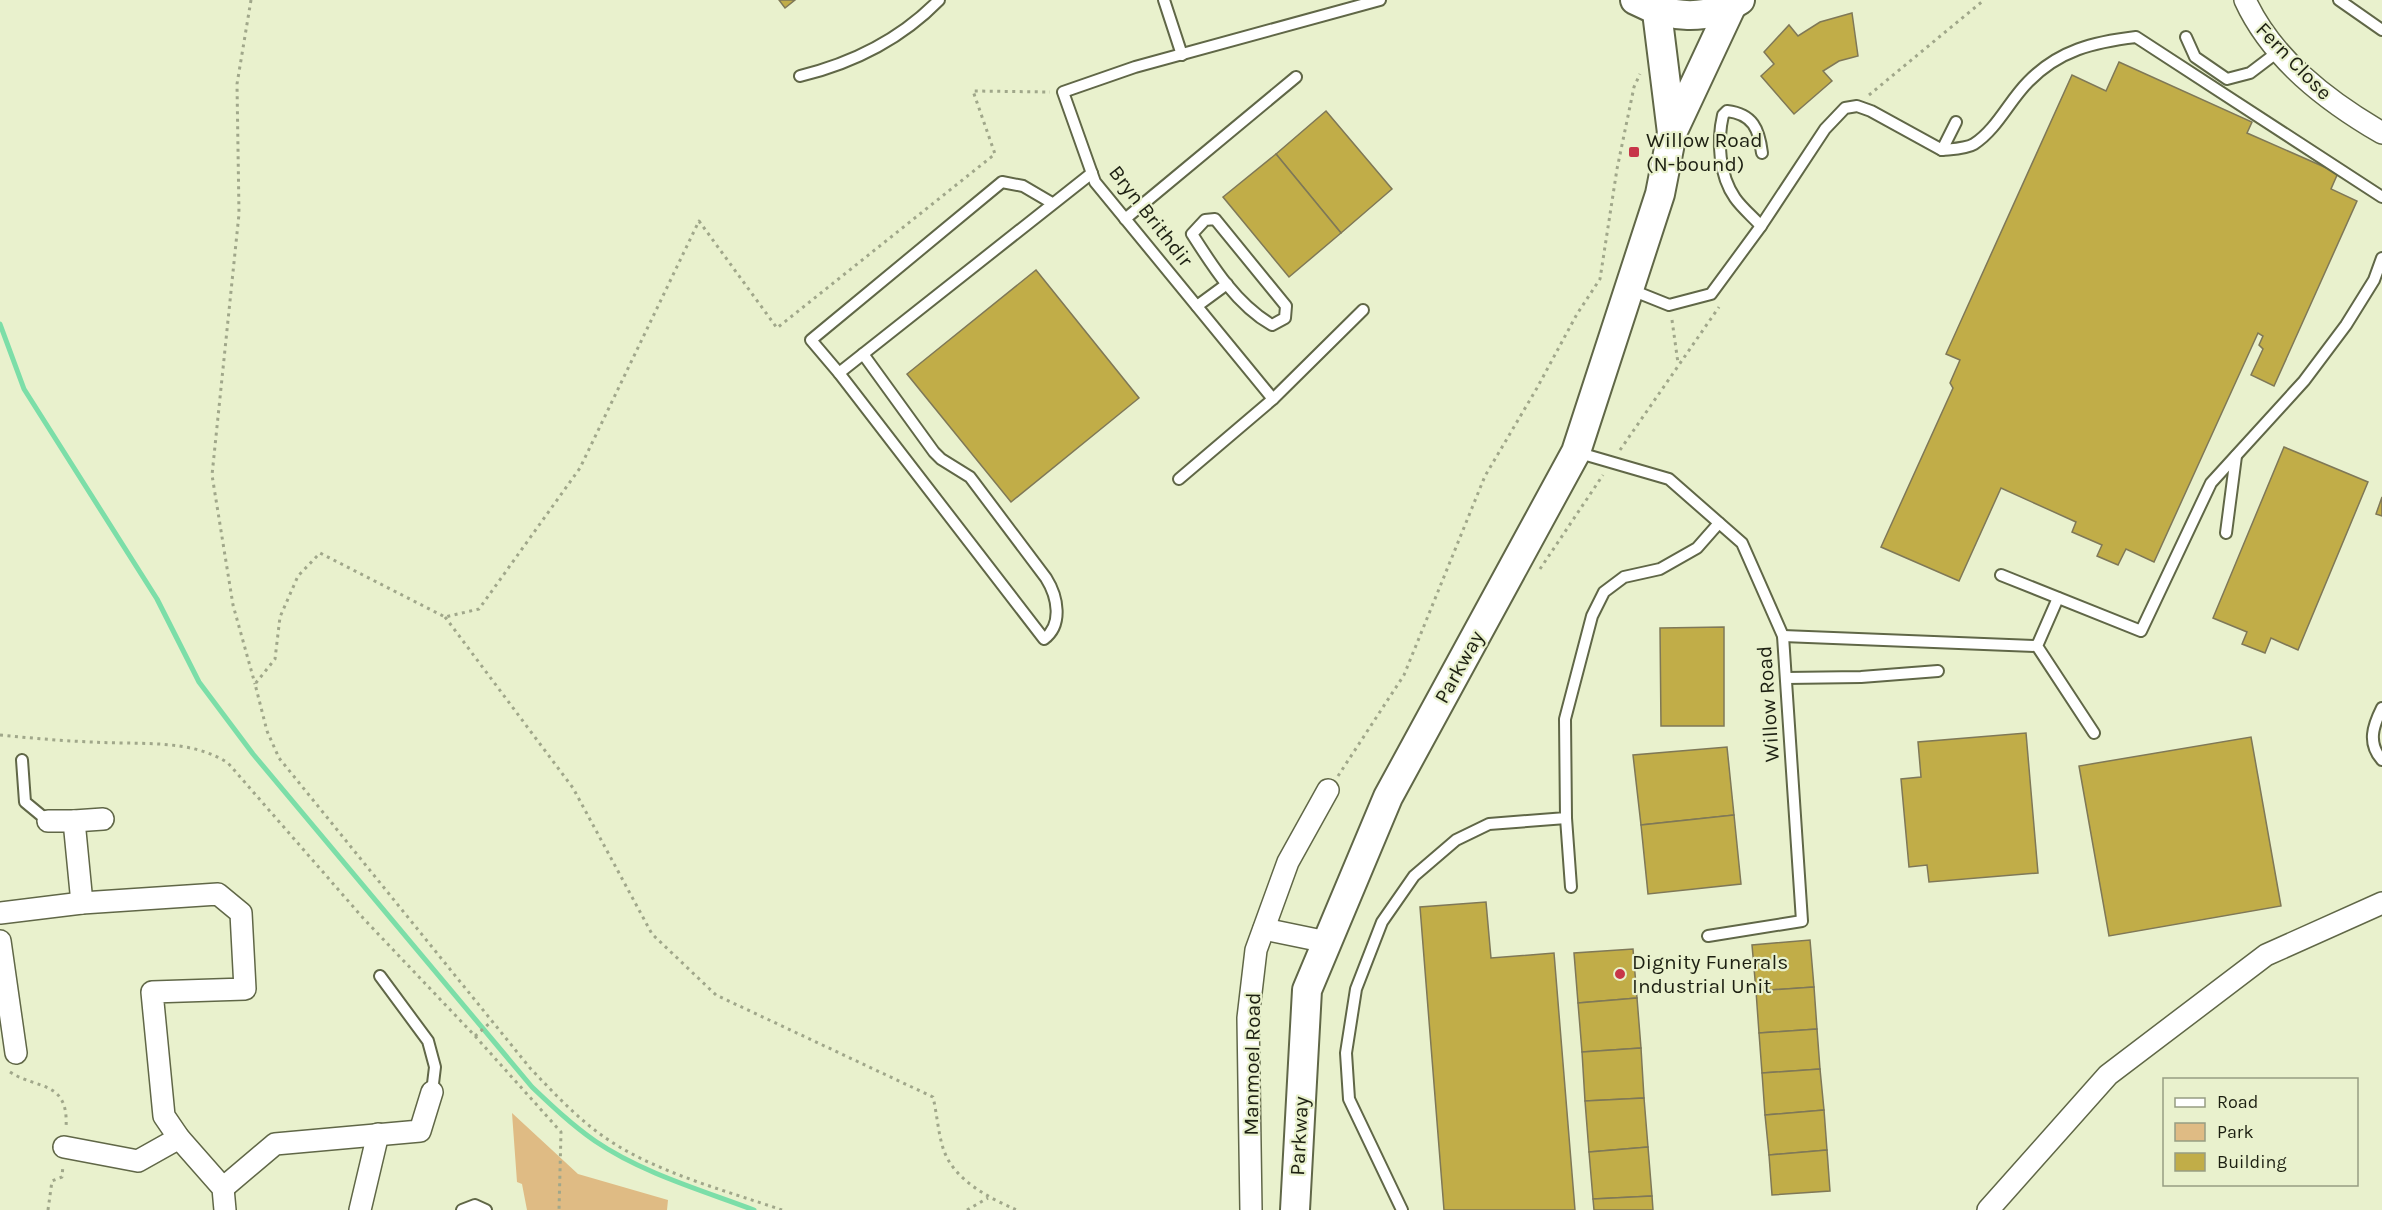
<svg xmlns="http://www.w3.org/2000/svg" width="2382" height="1210" viewBox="0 0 2382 1210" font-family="Karla,sans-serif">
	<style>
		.green { fill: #dfbb84 }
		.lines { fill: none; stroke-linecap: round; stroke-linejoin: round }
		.stream { stroke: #7cdea8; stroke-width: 5 }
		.building { fill: #c1ad48; stroke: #7f7857; stroke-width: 1.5 }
		.lane-casing { stroke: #606747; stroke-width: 14 }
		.street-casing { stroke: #606747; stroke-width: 24 }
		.secondary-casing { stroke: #606747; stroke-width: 32 }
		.path { stroke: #a0a78a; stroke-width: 3; stroke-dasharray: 3 4.5; stroke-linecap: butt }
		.lane { stroke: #fff; stroke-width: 10 }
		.street { stroke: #fff; stroke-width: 21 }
		.secondary { stroke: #fff; stroke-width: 28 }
		.poi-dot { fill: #c73649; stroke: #e9f1cd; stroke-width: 2 }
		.labels { text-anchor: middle; stroke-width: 4.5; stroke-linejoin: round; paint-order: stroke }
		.street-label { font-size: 21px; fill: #1d2012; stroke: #e9f1cd }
		.poi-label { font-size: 21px; fill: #1d2012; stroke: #e9f1cd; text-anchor: start }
	</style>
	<rect width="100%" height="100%" fill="#e9f1cd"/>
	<polygon class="green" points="512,1113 578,1174 668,1200 667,1210 527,1210 522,1184 517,1182"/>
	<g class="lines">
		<path class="stream" d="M 0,324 L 24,389 L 157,599 L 199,682 L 253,754 L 532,1087 C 552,1106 572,1125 595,1141 C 642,1173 701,1190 754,1210"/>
	</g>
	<g class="building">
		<polygon points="779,0 795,0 785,8"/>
		<polygon points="1852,13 1858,56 1839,61 1823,71 1832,81 1794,114 1761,76 1774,64 1764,52 1789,25 1798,36 1820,22"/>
		<polygon points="2119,62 2252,122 2247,133 2338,173 2331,189 2357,201 2274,386 2251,375 2263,349 2259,345 2263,336 2258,333 2154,562 2126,549 2118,565 2097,556 2102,545 2072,532 2076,522 2001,488 1959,581 1881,547 1953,388 1950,383 1960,360 1946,354 2072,75 2106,91"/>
		<polygon points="1326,111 1392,189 1341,233 1276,154"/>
		<polygon points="1276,154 1341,233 1289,277 1223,197"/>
		<polygon points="1036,270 1139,398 1011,502 907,374"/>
		<polygon points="2284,447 2368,482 2298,650 2271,638 2265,653 2242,644 2247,632 2213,618"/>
		<polygon points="2382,497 2382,516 2376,514"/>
		<polygon points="1724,627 1724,726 1661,726 1660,628"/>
		<polygon points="2026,733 2038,873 1929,882 1927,865 1909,867 1901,779 1921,777 1918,742"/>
		<polygon points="2251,737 2281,906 2109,936 2079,766"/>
		<polygon points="1727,747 1734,815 1641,825 1633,755"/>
		<polygon points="1734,815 1741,884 1648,894 1641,825"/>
		<polygon points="1486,902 1491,958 1554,953 1575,1210 1444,1210 1420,907"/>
		<polygon points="1810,940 1814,987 1756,991 1752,945"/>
		<polygon points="1633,949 1637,998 1578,1003 1574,953"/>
		<polygon points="1814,987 1817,1029 1759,1033 1756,991"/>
		<polygon points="1637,998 1641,1048 1582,1052 1578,1003"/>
		<polygon points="1817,1029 1820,1069 1762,1073 1759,1033"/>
		<polygon points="1641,1048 1644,1098 1585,1101 1582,1052"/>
		<polygon points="1820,1069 1824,1110 1765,1115 1762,1073"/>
		<polygon points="1644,1098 1648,1147 1589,1152 1585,1101"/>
		<polygon points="1824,1110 1827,1150 1769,1155 1765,1115"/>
		<polygon points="1648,1147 1652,1196 1593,1199 1589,1152"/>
		<polygon points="1827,1150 1830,1191 1772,1195 1769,1155"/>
		<polygon points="1652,1196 1653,1210 1594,1210 1593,1199"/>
	</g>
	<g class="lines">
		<defs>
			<g id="lane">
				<polyline points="1164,0 1182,55"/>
				<polyline points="2339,0 2382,30"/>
				<polyline points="2186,37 2195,57 2227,79 2250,73 2279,51"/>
				<path d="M 800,76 C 853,63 901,39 939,0"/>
				<path d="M 1942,150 C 1951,149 1966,149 1974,144 C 1997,129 2009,101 2028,82 C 2059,50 2094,42 2136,37 L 2382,197"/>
				<polyline points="1052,203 1023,186 1002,182 811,340 839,373 1092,173"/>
				<polyline points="1125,219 1296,77"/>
				<path d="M 1215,219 L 1286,306 L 1285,318 L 1272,325 C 1237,305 1213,267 1192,234 L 1205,220 Z"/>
				<path d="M 1761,226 C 1753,217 1742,208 1735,198 C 1719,175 1717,141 1723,115 L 1727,111 C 1753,114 1759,129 1762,153"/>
				<polyline points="1629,289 1669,305 1711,294 1761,226 1825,129 1845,108 1857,106 1871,111 1942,150 1956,122"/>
				<polyline points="1197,306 1227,284"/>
				<path d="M 839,373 L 1044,639 C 1063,625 1058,597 1046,578 L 970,477 L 941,459 L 934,452 L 863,354"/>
				<polyline points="1273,399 1363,310"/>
				<polyline points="1576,452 1669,479 1742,543 1783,636 1802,921 1708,936"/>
				<polyline points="1179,479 1273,399 1095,182 1063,92 1135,67 1380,0"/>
				<polyline points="2226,533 2236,456"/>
				<polyline points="2001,575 2141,631 2211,483 2304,381 2346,325 2374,280 2382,258"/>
				<polyline points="2058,598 2037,646 2094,733"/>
				<polyline points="1783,636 2037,646"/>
				<polyline points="1786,678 1861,677 1938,671"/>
				<path d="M 2382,708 C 2373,726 2367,743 2382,760"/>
				<polyline points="22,760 25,802 48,821"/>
				<polyline points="1566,818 1571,887"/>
				<polyline points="380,976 428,1041 435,1067 432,1092"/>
				<polyline points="462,1210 475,1205 486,1210"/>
				<polyline points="1402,1210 1349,1099 1346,1053 1356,989 1382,922 1414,876 1456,840 1489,824 1566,818 1565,719 1592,616 1604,592 1624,577 1660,569 1697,548 1719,523"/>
			</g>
			<g id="street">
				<path d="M 2245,0 C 2272,59 2327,101 2382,133"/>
				<polyline points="48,821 74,821 82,903"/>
				<polyline points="74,821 103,819"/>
				<polyline points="0,913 82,903 218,894 241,913 245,989 152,992 164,1116 179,1138 223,1188 225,1210"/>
				<polyline points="1264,929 1327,942"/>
				<polyline points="0,941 16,1053"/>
				<polyline points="64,1147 138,1161 179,1138"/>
				<polyline points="223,1188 275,1144 420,1131 432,1092"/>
				<polyline points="360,1210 378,1134"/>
				<polyline points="1251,1210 1248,1018 1256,950 1288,862 1328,790"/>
				<polyline points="1988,1210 2108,1075 2266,955 2382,903"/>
			</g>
			<g id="secondary">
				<path d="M 1635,0 C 1669,18 1706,22 1740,0"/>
				<polyline points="1657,12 1672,133"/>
				<polyline points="1295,1210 1307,990 1388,797 1576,452 1660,194 1672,133 1732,5"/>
			</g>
		</defs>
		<use href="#lane" class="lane-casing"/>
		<use href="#street" class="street-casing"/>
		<use href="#secondary" class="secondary-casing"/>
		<g class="path">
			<polyline points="251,0 237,84 239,214 212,475 233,605 255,684"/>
			<polyline points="1869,95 1984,0"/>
			<polyline points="1672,320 1678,363"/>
			<polyline points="1620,450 1719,307"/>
			<polyline points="1540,569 1603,475"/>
			<path d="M 445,617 L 573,788 L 652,934 L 716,995 L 933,1097 C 937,1114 938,1132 943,1148 C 953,1180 989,1198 1017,1210"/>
			<path d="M 0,735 C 31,738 62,741 93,742 C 137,745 190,738 228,763 L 363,918 L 475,1036 L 561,1132 L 559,1210"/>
			<polyline points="1338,776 1404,675 1485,476 1537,388 1577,314 1600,279 1617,169 1634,87 1640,74"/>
			<polyline points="475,1036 492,1021"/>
			<path d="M 10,1072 C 38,1090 69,1080 66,1128"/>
			<polyline points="48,1210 52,1181 62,1177 63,1165"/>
			<path d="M 782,1210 C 724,1190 650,1171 600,1134 C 574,1115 552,1091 530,1068 L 279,758 L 267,731 L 255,684 L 275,659 L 280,617 L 298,576 L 320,553 L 445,617 L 479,609 L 580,468 L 699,221 L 777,328 L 995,154 L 973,91 L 1050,92"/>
			<polyline points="967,1210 988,1198"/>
		</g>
		<use href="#lane" class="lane"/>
		<use href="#street" class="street"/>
		<use href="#secondary" class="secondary"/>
	</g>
	<g class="poi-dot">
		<rect x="1628" y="146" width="12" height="12" rx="3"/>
		<circle cx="1620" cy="974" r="6"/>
	</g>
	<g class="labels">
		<g class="street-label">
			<text transform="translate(2294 61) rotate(46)" y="7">Fern Close</text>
			<text transform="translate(1151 216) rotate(52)" y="7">Bryn Brithdir</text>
			<text transform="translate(1459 667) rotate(-61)" y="7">Parkway</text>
			<text transform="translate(1768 704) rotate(-94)" y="7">Willow Road</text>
			<text transform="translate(1252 1064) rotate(-89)" y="7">Manmoel Road</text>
			<text transform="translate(1299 1136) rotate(-87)" y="7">Parkway</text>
		</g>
		<g class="poi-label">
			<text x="1646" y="147">Willow Road<tspan x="1646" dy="24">(N-bound)</tspan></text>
			<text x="1632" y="969">Dignity Funerals<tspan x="1632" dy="24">Industrial Unit</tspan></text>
		</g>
	</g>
	<rect x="2163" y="1078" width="195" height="108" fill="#e9f1cd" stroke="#979d82" stroke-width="1.5"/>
	<rect x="2175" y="1098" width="30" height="9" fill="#ffffff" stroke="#979d82" stroke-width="1.5"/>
	<text x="2217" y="1108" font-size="18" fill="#1d2012">Road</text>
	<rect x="2175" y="1123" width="30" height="18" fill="#dfbb84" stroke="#979d82" stroke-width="1.5"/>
	<text x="2217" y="1138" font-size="18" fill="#1d2012">Park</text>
	<rect x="2175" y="1153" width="30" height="18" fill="#c1ad48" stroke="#979d82" stroke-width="1.5"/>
	<text x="2217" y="1168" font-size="18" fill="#1d2012">Building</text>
</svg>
